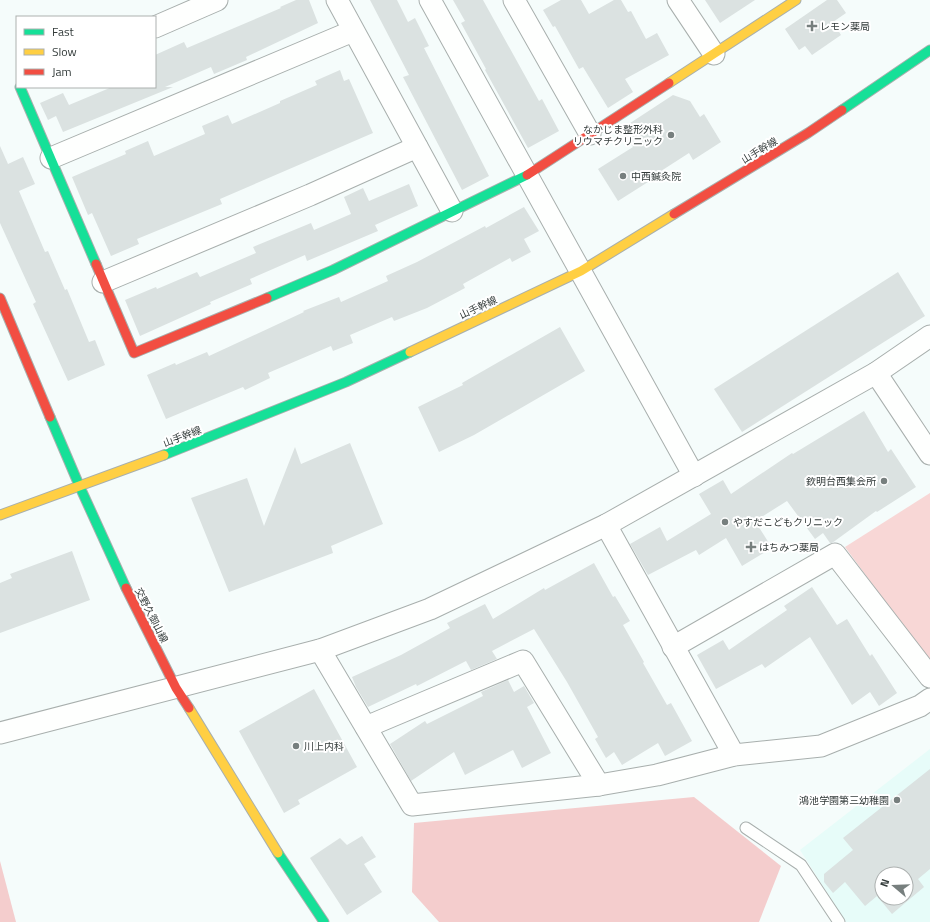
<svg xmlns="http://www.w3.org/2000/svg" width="930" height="922" viewBox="0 0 930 922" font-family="'Titillium Web','Noto Sans JP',sans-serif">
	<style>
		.built { fill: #e7fcf9; fill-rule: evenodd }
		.green { fill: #f8d7d6 }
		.forest { fill: #f4cdcd }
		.building { fill: #dbe2e1; fill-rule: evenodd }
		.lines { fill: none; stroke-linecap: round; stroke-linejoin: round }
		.lane-casing { stroke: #a8afad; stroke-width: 13 }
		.street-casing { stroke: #a8afad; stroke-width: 23 }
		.fast-casing { stroke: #a8afad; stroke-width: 11 }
		.slow-casing { stroke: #a8afad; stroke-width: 11 }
		.jam-casing { stroke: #a8afad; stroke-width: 11 }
		.lane { stroke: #fefffe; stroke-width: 11 }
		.street { stroke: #fefffe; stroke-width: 21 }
		.fast { stroke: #16e098; stroke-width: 9 }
		.slow { stroke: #ffcf43; stroke-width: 9 }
		.jam { stroke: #f24e42; stroke-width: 9 }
		.poi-dot { fill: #777f7e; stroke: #fff; stroke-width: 1.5 }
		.labels { text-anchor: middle; stroke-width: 4; stroke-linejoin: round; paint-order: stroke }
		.poi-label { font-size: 10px; fill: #333b3a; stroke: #fff; text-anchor: start }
		.street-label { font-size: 10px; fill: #333b3a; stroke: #fff }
	</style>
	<rect width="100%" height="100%" fill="#f5fcfb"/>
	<path class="built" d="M 930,749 L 930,922 L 846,922 L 800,850 ZM 882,874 L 906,874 L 906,898 L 882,898 Z"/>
	<polygon class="green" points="930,493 930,663 845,547"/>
	<g class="forest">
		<polygon points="694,797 781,866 759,922 439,922 412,892 414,823"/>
		<polygon points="0,861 16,922 0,922"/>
	</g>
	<g class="building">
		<polygon points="296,0 309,0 318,23 246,57 247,60 214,74 211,67 165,87 173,87 63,132 56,116 48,120 40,103 63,93 69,105 112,87 155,87 155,55 184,42 187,48 281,8 280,7"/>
		<polygon points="370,0 397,0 408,22 415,18 429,46 424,48 489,176 462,190 403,77 409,75"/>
		<polygon points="453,0 483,0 539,101 542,99 559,131 528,148 485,70 486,69 461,23 465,21"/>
		<polygon points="561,0 581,0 589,14 614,0 621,0 628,12 631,11 646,39 657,33 669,55 625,79 633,92 608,108 583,67 579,69 555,26 553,27 543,10"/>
		<polygon points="705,0 755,0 720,23"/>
		<polygon points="827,0 837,0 846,13 833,22 841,35 812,55 805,46 799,50 785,29"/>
		<polygon points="340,70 344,81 349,79 373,133 220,199 222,204 137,239 139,244 111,256 92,213 88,215 72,177 126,154 125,151 148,141 154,156 205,134 202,126 228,115 232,124 280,103 280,101 317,85 315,81"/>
		<polygon points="673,95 690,101 700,117 704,114 721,142 693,160 689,153 647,180 648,182 618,201 598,169 633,147 621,129"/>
		<polygon points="0,146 8,164 23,157 35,184 19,191 45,252 48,251 65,290 67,289 89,342 95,340 105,365 68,381 33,304 36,302 0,223"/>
		<polygon points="409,184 418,206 375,225 378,231 307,261 305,255 250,279 252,284 210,302 211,304 140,336 125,300 156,287 157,289 197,272 200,277 256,253 253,247 311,223 314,230 351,214 344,197 363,188 369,201"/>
		<polygon points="524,207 539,231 524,239 531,252 512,262 510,258 463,284 465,288 427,308 394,321 392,317 350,335 353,343 333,351 331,346 268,373 270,378 245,390 243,387 166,419 147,375 175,363 176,365 207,352 209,356 304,312 303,311 339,297 341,302 388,281 386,276 417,262 485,226 486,228"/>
		<polygon points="898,272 925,316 742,432 714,389"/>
		<polygon points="560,327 585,371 474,435 439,452 418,407 463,385 462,383"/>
		<polygon points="864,411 888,452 891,449 916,487 877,512 876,511 832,543 830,543 823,533 815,539 787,501 755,521 772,548 742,566 726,538 699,555 696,550 648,575 630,544 660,527 667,541 711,514 699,494 723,480 731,494 792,453 793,454"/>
		<polygon points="350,443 383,524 331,546 333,553 229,592 191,498 247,478 264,526 295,447 301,464"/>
		<polygon points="72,551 90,600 0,633 0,583 12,578 10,574"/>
		<polygon points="594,563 613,597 615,596 630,621 623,625 644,662 643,663 667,705 671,703 692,741 665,756 658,743 622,765 614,752 606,758 595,739 598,737 567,682 534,629 492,651 497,659 471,670 466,661 417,686 416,684 368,707 356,687 352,677 401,655 450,628 447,623 485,604 493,619 544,588 545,590"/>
		<polygon points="812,587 837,625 847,619 870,656 872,654 897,693 879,706 870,692 852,705 810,637 765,668 762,664 716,689 697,655 723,640 729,650 787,610 784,606"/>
		<polygon points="508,680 514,692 524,686 534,703 527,707 551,753 522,768 513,750 465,775 454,752 411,781 390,744 425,721 427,724 483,696 481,692"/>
		<polygon points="314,689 357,767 298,800 300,804 284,813 239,731"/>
		<path d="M 930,769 L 930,869 L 918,879 L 924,887 L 892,914 L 877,896 L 865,906 L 845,882 L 833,893 L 824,882 L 824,874 L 853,850 L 843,838 ZM 882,874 L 906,874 L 906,898 L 882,898 Z"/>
		<polygon points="362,836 376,857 364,864 382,892 347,915 310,858 340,838 347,845"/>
	</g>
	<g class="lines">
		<defs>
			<polyline id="lane" points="746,828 801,865 839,922"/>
			<g id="street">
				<polyline points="337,0 452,211"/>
				<polyline points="430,0 694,476"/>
				<polyline points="514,0 590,134"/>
				<polyline points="678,0 714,54"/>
				<polyline points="155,27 217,0"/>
				<polyline points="51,158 353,31"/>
				<polyline points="103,282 310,195 417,147"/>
				<polyline points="876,373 930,454"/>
				<polyline points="606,525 734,755"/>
				<polyline points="673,647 835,554 930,677"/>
				<polyline points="320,650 412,805 599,785 657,775 734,755 821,746 920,706 930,699"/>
				<polyline points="366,727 523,661 599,785"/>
				<polyline points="0,733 320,650 430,609 606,525 876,373 930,336"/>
			</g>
			<g id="fast">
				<polyline points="20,87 96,264"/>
				<polyline points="842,110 930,50"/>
				<polyline points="267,298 333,270 527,175"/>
				<polyline points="50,417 79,485 126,588"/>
				<polyline points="164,455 346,382 410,352"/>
				<polyline points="278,853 324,922"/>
			</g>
			<g id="slow">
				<polyline points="669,83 796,0"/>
				<polyline points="410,352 581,271 674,214"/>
				<polyline points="0,515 164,455"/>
				<polyline points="189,708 278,853"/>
			</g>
			<g id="jam">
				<polyline points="527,175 669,83"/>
				<polyline points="674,214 808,133 842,110"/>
				<polyline points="96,264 134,353 267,298"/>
				<polyline points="0,298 50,417"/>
				<polyline points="126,588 176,688 189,708"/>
			</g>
		</defs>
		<use href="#lane" class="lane-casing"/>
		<use href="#street" class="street-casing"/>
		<use href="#fast" class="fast-casing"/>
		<use href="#slow" class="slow-casing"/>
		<use href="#jam" class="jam-casing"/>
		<use href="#lane" class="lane"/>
		<use href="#street" class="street"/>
		<use href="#fast" class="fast"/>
		<use href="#slow" class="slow"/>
		<use href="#jam" class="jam"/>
	</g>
	<g class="poi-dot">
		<path d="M810 20h4v4h4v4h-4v4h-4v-4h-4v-4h4z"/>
		<circle cx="671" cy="135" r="4"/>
		<circle cx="623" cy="176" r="4"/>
		<circle cx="884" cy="481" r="4"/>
		<circle cx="725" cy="522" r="4"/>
		<path d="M749 541h4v4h4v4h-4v4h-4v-4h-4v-4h4z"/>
		<circle cx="296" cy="746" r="4"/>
		<circle cx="897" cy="800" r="4"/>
	</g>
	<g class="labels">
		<g class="poi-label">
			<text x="820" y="30">レモン薬局</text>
			<text x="663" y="133" text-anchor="end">なかじま整形外科<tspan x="663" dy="12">リウマチクリニック</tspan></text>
			<text x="631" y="180">中西鍼灸院</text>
			<text x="876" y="485" text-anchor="end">欽明台西集会所</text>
			<text x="733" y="526">やすだこどもクリニック</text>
			<text x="759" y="551">はちみつ薬局</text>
			<text x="304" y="750">川上内科</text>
			<text x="889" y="804" text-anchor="end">鴻池学園第三幼稚園</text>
		</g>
		<g class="street-label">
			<text transform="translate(759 150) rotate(-31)" y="4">山手幹線</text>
			<text transform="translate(478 307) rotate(-25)" y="4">山手幹線</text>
			<text transform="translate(182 436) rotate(-21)" y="4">山手幹線</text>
			<text transform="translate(152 615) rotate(63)" y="4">交野久御山線</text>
		</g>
	</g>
	<rect x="16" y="16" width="140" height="72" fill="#ffffff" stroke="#adb1b0"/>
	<rect x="24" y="29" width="20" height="6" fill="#16e098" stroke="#adb1b0"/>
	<text x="52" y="36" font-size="12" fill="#333b3a">Fast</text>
	<rect x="24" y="49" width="20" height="6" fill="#ffcf43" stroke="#adb1b0"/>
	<text x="52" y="56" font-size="12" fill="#333b3a">Slow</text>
	<rect x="24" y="69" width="20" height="6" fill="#f24e42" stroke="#adb1b0"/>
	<text x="52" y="76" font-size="12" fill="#333b3a">Jam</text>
	<g transform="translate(894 886) rotate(289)"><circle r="19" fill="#ffffff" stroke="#adb1b0"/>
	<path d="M0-3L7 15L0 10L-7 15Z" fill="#777f7e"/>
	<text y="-6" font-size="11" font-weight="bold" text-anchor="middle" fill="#333b3a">N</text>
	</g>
</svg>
